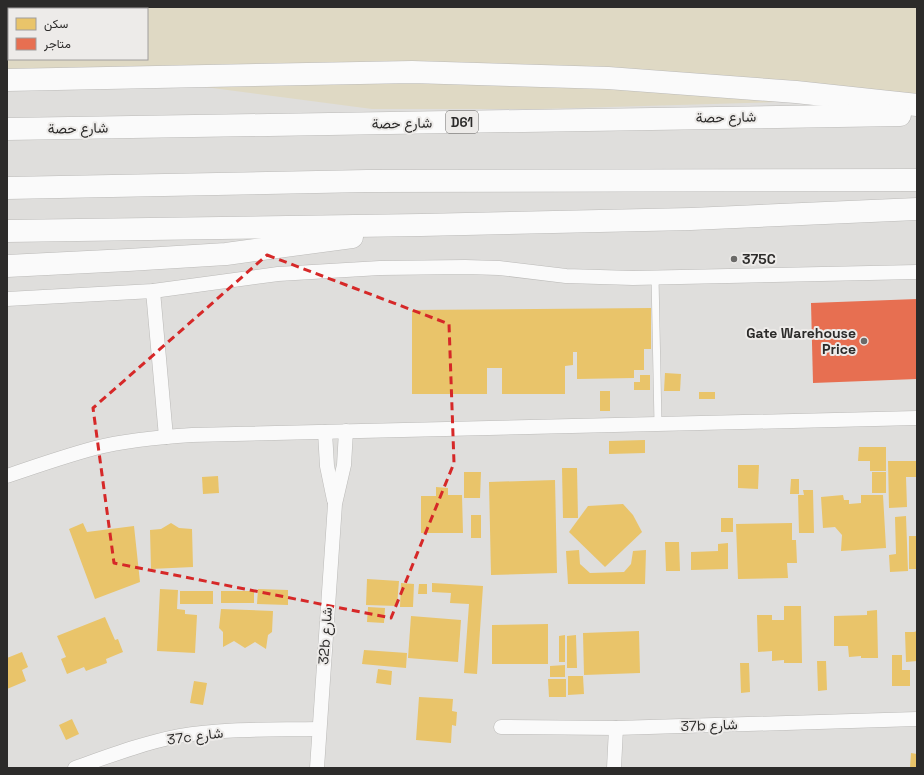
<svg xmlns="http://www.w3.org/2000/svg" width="924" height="775" viewBox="0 0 924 775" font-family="'Space Grotesk',Vazirmatn,sans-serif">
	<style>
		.sand { fill: #dfd9c4; fill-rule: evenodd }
		.homes { fill: #e9c46a }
		.shops { fill: #e76f51 }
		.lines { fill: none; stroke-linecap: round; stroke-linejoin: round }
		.service-casing { stroke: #bbbab8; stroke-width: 8 }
		.minor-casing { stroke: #bbbab8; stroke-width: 15 }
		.primary-casing { stroke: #bbbab8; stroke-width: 23 }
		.service { stroke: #fafafa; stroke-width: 7 }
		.minor { stroke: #fafafa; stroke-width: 14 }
		.primary { stroke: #fafafa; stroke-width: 22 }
		.marked { fill: none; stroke: #d62828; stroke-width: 3; stroke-dasharray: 8 5; stroke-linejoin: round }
		.poi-dot { fill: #6b6a68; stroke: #edebe9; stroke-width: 1.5 }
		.labels { text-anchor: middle; stroke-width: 4; stroke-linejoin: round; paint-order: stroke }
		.shield { fill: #edebe9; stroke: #666563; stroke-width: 1 }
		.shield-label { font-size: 13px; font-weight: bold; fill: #2c2b2a }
		.street-label { font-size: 14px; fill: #2c2b2a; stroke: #edebe9 }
		.poi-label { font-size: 14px; font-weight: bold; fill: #2c2b2a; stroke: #edebe9; text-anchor: start }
	</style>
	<rect width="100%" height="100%" fill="#dfdedc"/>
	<path class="sand" d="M 7,7 L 917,7 L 917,98 L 540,109 L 372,109 L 129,77 L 7,71 ZM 9,9 L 147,9 L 147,59 L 9,59 Z"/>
	<g class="homes">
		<polygon points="651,308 651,349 644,349 644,370 634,370 634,378 577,379 577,352 573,352 573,365 565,366 565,394 502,394 502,368 487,368 487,394 412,394 412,310"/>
		<polygon points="665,373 681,374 680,391 664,391"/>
		<polygon points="640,375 650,375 650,390 634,390 634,382 640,382"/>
		<rect x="600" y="391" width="10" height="20"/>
		<rect x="699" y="392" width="16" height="7"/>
		<polygon points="645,440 645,453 609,454 609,441"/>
		<polygon points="859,447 886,447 886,471 870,471 870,461 858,461"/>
		<polygon points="888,461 917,461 917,477 906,477 907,507 889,508"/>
		<polygon points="738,465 759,465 758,489 738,488"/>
		<polygon points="562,468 577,468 578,518 563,518"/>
		<polygon points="464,472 481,472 480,498 464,498"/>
		<rect x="872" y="472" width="14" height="21"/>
		<polygon points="218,476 219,493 203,494 202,477"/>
		<polygon points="791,479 799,479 799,494 790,494"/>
		<polygon points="555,480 557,573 491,575 489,482"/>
		<polygon points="436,487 448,488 448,495 462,495 463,533 421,533 421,496 436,496"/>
		<polygon points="803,490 813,490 814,533 799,533 798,495 804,495"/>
		<polygon points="843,495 844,500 849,500 849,504 861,503 861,495 883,495 886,548 841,551 842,535 835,527 823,528 821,497"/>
		<polygon points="623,504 633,515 642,532 605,567 569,532 588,506"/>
		<rect x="471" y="515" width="10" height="23"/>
		<polygon points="906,516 908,571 890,572 889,555 896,554 895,517"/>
		<rect x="721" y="518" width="12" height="14"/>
		<polygon points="83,523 87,532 134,526 140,582 95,599 69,529"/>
		<polygon points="171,523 179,528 192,529 193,567 151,569 150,530 161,529"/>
		<polygon points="792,523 792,540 796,540 797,563 787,563 788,578 738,579 736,524"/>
		<rect x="909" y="536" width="8" height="33"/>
		<polygon points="665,542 679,542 680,571 666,571"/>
		<polygon points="728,543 728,569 691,570 691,552 718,551 718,544"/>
		<polygon points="579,550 580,564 590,573 624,572 631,564 633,551 646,550 645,584 568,584 566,551"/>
		<polygon points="367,579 399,581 397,606 366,605"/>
		<polygon points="401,583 414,584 413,607 400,607"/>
		<polygon points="432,583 483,586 477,674 464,673 469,604 450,603 451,593 432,592"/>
		<polygon points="419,584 427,584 427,594 418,594"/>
		<polygon points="160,589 178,590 177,609 185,610 185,614 197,615 195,653 157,651"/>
		<polygon points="258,589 288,590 288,605 257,604"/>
		<rect x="180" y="591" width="33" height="13"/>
		<rect x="221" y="591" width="33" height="12"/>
		<polygon points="784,606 801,606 802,663 784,663 784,660 772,661 772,651 758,652 757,615 772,615 772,620 784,620"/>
		<polygon points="368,607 385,608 384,623 367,622"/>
		<polygon points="221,609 273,611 272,632 268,635 266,649 255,642 245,648 234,641 223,647 223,632 219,628"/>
		<polygon points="877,610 878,658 861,658 861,656 849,657 848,646 834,646 834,616 867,615 867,611"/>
		<polygon points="411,616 461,620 458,662 408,658"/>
		<polygon points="105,617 115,640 118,639 123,652 106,659 107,663 86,671 84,667 67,674 61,659 66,657 57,636"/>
		<polygon points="548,624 548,664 492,664 492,625"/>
		<polygon points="639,631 640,673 584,675 583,633"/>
		<polygon points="917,631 917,661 906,662 905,632 914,632"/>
		<polygon points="565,635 565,662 559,662 559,636"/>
		<polygon points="576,635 577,668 567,668 567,636"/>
		<polygon points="364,650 407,653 406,668 362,664"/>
		<polygon points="22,652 28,667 22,670 26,681 7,689 7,658"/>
		<polygon points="892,655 902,655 902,670 910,670 910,686 892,686"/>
		<polygon points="817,661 826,661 827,690 818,691"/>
		<polygon points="740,663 749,663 750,692 741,693"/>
		<polygon points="565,665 565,677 550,677 550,666"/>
		<polygon points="378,669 392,671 391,685 376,683"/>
		<polygon points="568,676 583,676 584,694 568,695"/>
		<polygon points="548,679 566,679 566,697 549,697"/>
		<polygon points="194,681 207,683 203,705 190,703"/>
		<polygon points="419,697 453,699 452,711 457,712 456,726 452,725 451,743 416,740"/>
		<polygon points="72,719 79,734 66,740 59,725"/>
		<polygon points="911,753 917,754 917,768 910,768"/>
	</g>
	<polygon class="shops" points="917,299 917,379 813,383 811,303"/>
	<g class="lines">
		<defs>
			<polyline id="service" points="655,277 658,424"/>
			<g id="minor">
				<polyline points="153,291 166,437"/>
				<polyline points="7,299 153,291 278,274 380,268 465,267 499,268 566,276 633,278 917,272"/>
				<polyline points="325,432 327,466 334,500"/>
				<path d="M 7,476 C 36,466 65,456 95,448 C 127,440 160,437 192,435 L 917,418"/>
				<polyline points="501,727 616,728 917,719"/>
				<path d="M 75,768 C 109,756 143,743 179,736 C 225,728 273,730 319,729"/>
				<polyline points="317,768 335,504 344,465 346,431"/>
				<polyline points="614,768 616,728"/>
			</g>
			<g id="primary">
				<polyline points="7,80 412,72 608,78 796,92 917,105"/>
				<polyline points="7,129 900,115"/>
				<polyline points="7,188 367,181 917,180"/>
				<polyline points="7,231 421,225 691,219 917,209"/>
				<polyline points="7,266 128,260 226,254 352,237"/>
			</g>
		</defs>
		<use href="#service" class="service-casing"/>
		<use href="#minor" class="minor-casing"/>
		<use href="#primary" class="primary-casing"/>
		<use href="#service" class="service"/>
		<use href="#minor" class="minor"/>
		<use href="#primary" class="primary"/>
	</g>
	<path class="marked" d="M 267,255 L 449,324 L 454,463 L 391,618 L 114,563 L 93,408 Z"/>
	<g class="poi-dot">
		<circle cx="734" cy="259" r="4"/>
		<circle cx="864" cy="341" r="4"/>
	</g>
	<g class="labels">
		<rect class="shield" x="446" y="111" width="32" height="22" rx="3"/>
		<g class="shield-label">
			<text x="462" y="127">D61</text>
		</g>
		<g class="street-label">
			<text transform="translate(726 117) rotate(-1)" y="5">شارع حصة</text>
			<text transform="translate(402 123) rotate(-1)" y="5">شارع حصة</text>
			<text transform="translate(78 128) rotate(-1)" y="5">شارع حصة</text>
			<text transform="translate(325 636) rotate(-86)" y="5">32b شارع</text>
			<text transform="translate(709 725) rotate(-2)" y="5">37b شارع</text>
			<text transform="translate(195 736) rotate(-7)" y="5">37c شارع</text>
		</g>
		<g class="poi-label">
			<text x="742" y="264">375C</text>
			<text x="856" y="338" text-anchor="end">Gate Warehouse<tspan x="856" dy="16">Price</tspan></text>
		</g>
	</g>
	<rect width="924" height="775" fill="none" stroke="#2c2b2a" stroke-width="16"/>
	<rect x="8" y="8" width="140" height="52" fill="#edebe9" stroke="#a09e9d"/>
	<rect x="16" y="18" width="20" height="12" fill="#e9c46a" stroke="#a09e9d"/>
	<text x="44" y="28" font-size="12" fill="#2c2b2a">سكن</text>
	<rect x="16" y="38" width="20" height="12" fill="#e76f51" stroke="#a09e9d"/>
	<text x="44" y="48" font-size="12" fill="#2c2b2a">متاجر</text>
</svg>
